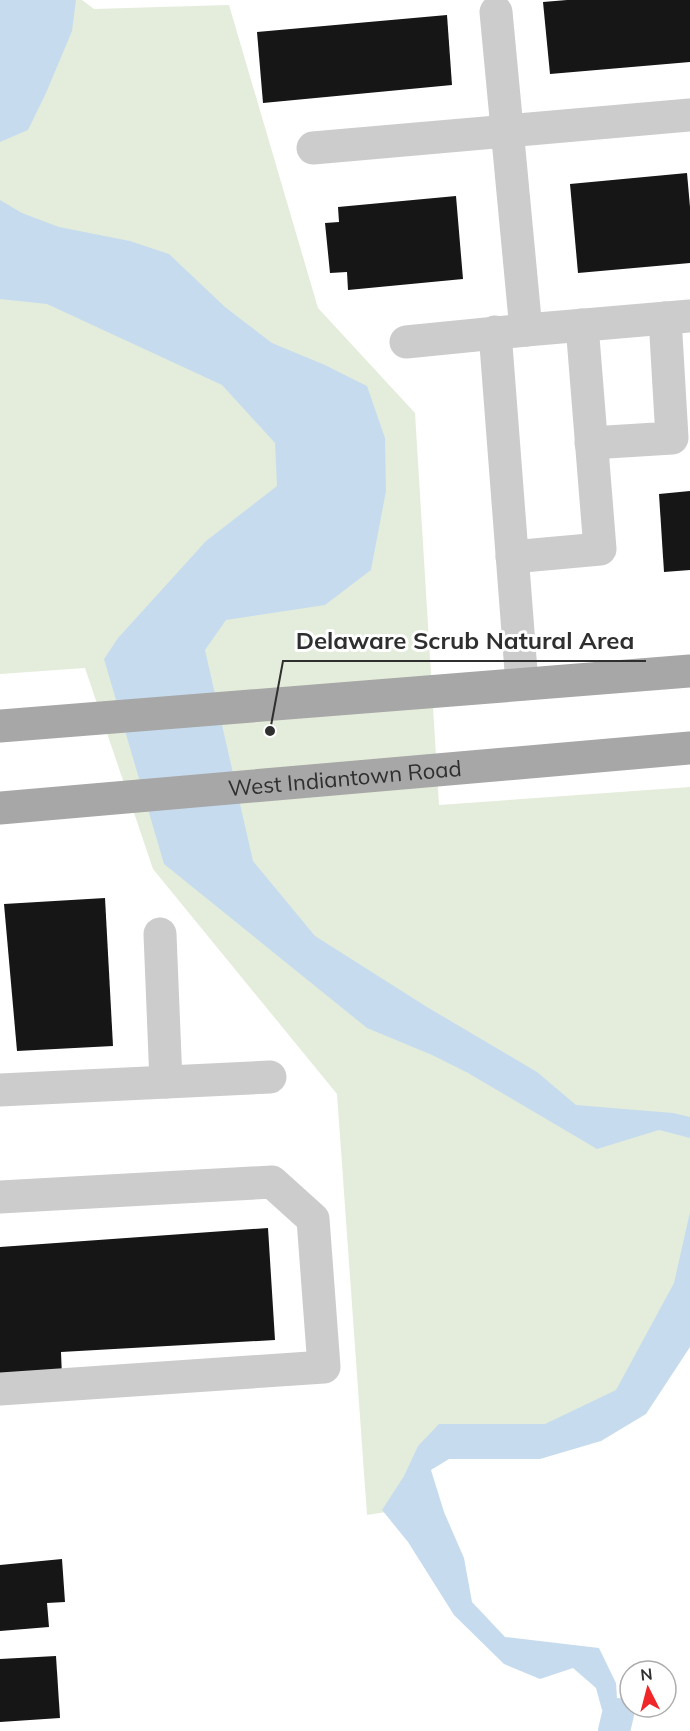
<svg xmlns="http://www.w3.org/2000/svg" width="690" height="1731" viewBox="0 0 690 1731" font-family="Mulish,sans-serif">
	<style>
		.green { fill: #e4eddb }
		.water { fill: #c6dcee }
		.lines { fill: none; stroke-linecap: round; stroke-linejoin: round }
		.canal { stroke: #c6dcee; stroke-width: 32 }
		.building { fill: #161616 }
		.minor { stroke: #ccc; stroke-width: 33 }
		.major { stroke: #a7a7a7; stroke-width: 33 }
		.labels { text-anchor: middle; stroke-width: 6; stroke-linejoin: round; paint-order: stroke }
		.street-label { font-size: 22px; fill: #2f2f2f; stroke: #fff }
		.leader { fill: none; stroke: #2f2f2f; stroke-width: 2 }
		.callout-dot { fill: #2f2f2f; stroke: #fff; stroke-width: 2 }
		.callout-label { font-size: 24px; text-anchor: middle; font-weight: bold; fill: #2f2f2f; stroke: #fff; stroke-width: 6; stroke-linejoin: round; paint-order: stroke }
	</style>
	<rect width="100%" height="100%" fill="#fff"/>
	<polygon class="green" points="0,0 82,0 94,9 229,5 318,308 415,413 439,805 690,787 690,1274 643,1387 544,1440 439,1443 399,1510 367,1515 337,1094 153,869 85,668 0,674"/>
	<g class="water">
		<polygon points="0,0 76,0 72,31 46,93 28,130 0,142"/>
		<polygon points="0,200 22,213 59,227 130,241 169,254 225,307 272,343 325,365 367,386 385,438 386,491 371,570 325,605 226,620 205,650 253,861 315,936 427,1007 537,1072 576,1105 673,1113 690,1117 690,1138 659,1130 597,1149 468,1073 432,1055 367,1028 164,864 104,659 118,638 206,541 277,486 275,443 222,385 47,304 0,299"/>
		<polygon points="690,1212 690,1347 646,1414 601,1441 540,1459 449,1459 431,1470 444,1512 464,1558 472,1602 505,1637 599,1648 616,1683 618,1714 602,1710 596,1688 573,1668 540,1679 504,1664 454,1615 408,1542 382,1510 404,1476 418,1446 439,1424 545,1424 616,1390 674,1283"/>
	</g>
	<g class="lines">
		<polyline class="canal" points="614,1731 618,1714"/>
	</g>
	<g class="building">
		<polygon points="567,0 690,0 690,62 550,74 543,2"/>
		<polygon points="447,15 452,85 263,103 257,32"/>
		<polygon points="687,173 690,207 690,263 578,273 570,184"/>
		<polygon points="456,196 463,279 348,290 347,272 330,273 325,223 339,222 338,207"/>
		<polygon points="690,491 690,570 664,572 659,494"/>
		<polygon points="105,898 113,1046 17,1051 4,904"/>
		<polygon points="268,1228 275,1340 61,1352 62,1377 0,1381 0,1247"/>
		<polygon points="62,1559 65,1602 47,1603 49,1627 0,1631 0,1565"/>
		<polygon points="56,1656 60,1718 0,1722 0,1659"/>
	</g>
	<g class="lines">
		<g class="minor">
			<polyline points="313,148 690,115"/>
			<polyline points="526,330 690,316"/>
			<polyline points="495,332 522,684"/>
			<polyline points="406,342 526,330 496,12"/>
			<polyline points="591,443 672,438 665,318"/>
			<polyline points="512,557 600,549 582,325"/>
			<polyline points="160,934 166,1082"/>
			<polyline points="0,1090 270,1077"/>
			<polyline points="0,1197 272,1182 313,1219 324,1367 0,1389"/>
		</g>
		<g class="major">
			<polyline points="0,726 690,671"/>
			<path id="s1" d="M 0,808 L 690,748"/>
		</g>
	</g>
	<g class="labels">
		<g class="street-label">
			<text dy="8" stroke="none"><textPath href="#s1" startOffset="346">West Indiantown Road</textPath></text>
		</g>
	</g>
	<path class="leader" d="M270 731L283 661H646"/>
	<circle class="callout-dot" cx="270" cy="731" r="6"/>
	<g class="callout-label">
		<text x="465" y="649">Delaware Scrub Natural Area</text>
	</g>
	<g transform="translate(648 1689) rotate(354)"><circle r="28" fill="#ffffff" stroke="#acacac" stroke-width="1.5"/>
	<path d="M0-4.5L10 22L0 15L-10 22Z" fill="#f02628"/>
	<text y="-9" font-size="16" font-weight="bold" text-anchor="middle" fill="#2f2f2f">N</text>
	</g>
</svg>
